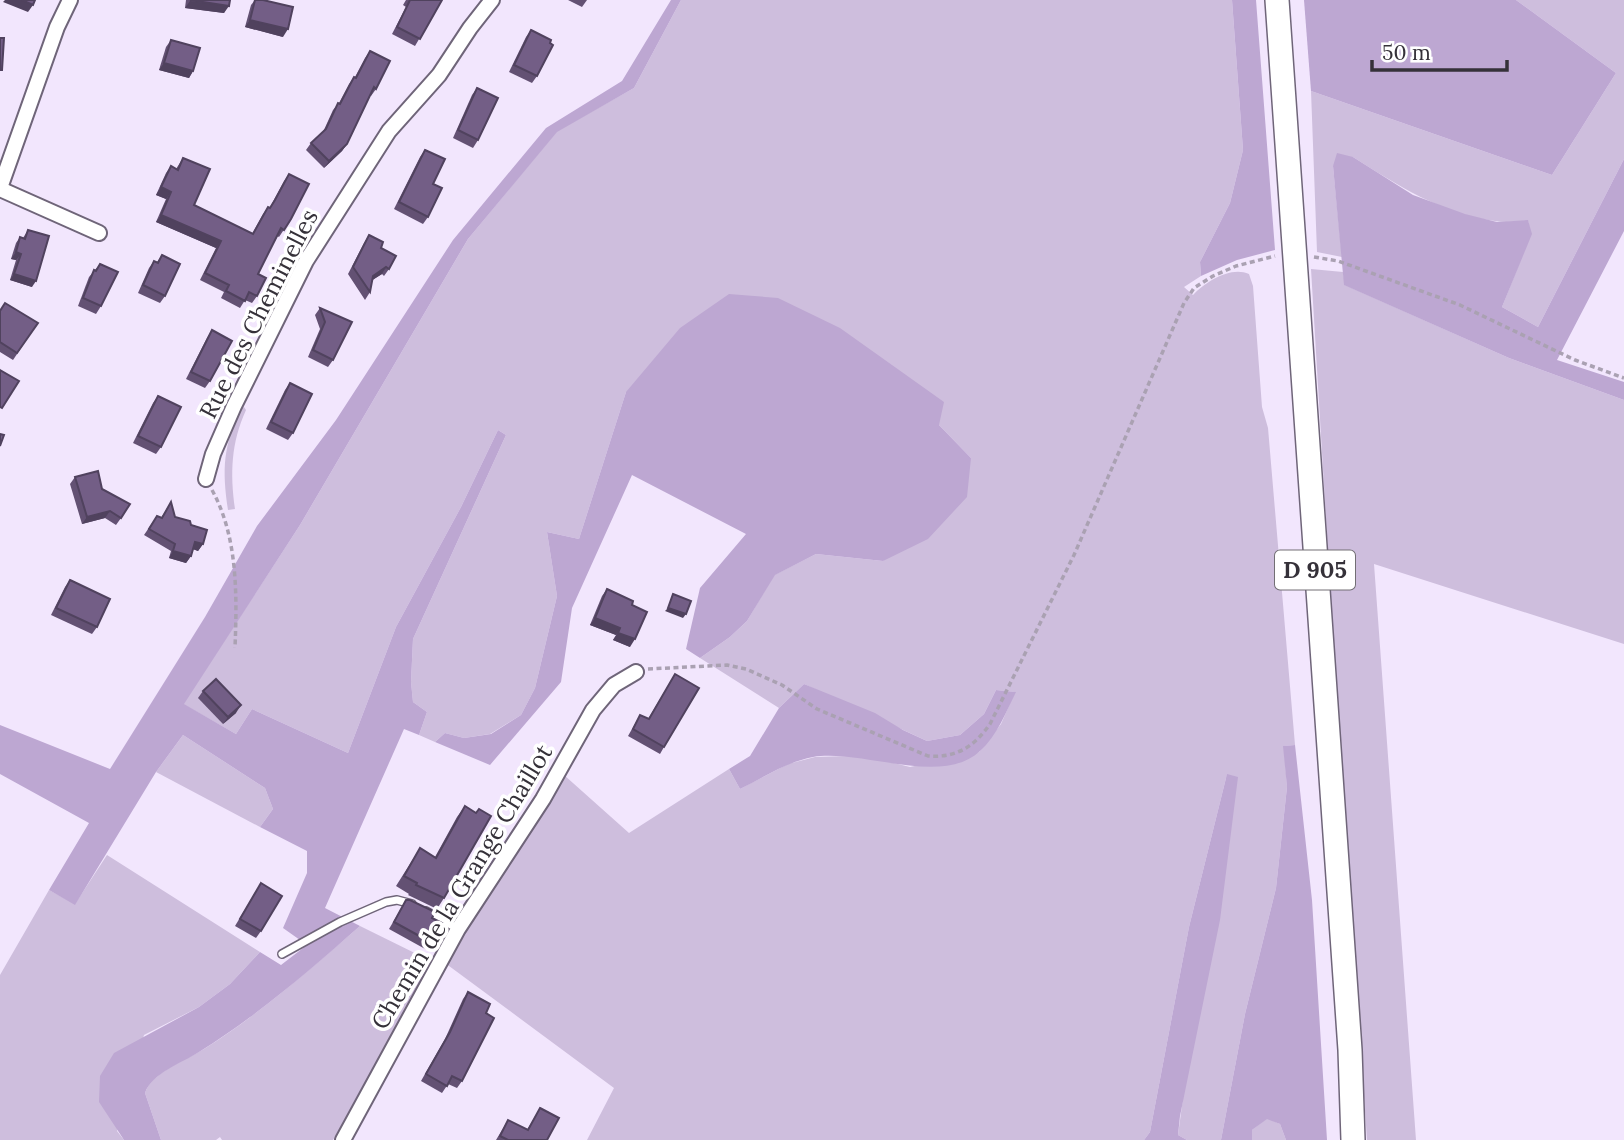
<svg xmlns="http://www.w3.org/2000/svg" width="1624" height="1140" viewBox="0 0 1624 1140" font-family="Lora,serif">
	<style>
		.green { fill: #cebedd }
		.forest { fill: #bda7d2 }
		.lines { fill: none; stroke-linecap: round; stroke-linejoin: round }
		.service-casing { stroke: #6f6579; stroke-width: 10 }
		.minor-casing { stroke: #6f6579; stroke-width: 18 }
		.primary-casing { stroke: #6f6579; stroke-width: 26 }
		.path { stroke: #aaa1b2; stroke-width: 3.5; stroke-dasharray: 5 3.5; stroke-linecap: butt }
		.service { stroke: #fff; stroke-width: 7 }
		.minor { stroke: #fff; stroke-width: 14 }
		.primary { stroke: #fff; stroke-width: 23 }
		.wall { fill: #635173 }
		.shaded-wall { fill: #50425e }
		.building { fill: #735e86; stroke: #50425e; stroke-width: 2 }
		.labels { text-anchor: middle; stroke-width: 7; stroke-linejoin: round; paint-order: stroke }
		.shield { fill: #fff; stroke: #726f74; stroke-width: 2 }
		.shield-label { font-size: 23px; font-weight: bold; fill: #353139 }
		.street-label { font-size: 24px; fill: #353139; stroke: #fff }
	</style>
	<rect width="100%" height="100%" fill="#f2e6fd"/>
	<g class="green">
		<path d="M 681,0 L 1232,0 L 1243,150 L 1230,203 L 1200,262 L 1201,276 L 1184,287 L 1193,295 C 1206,282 1230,266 1249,274 L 1253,286 L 1262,407 L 1268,428 L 1295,745 L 1284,746 L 1287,787 L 1276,888 L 1245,1014 L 1221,1140 L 1187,1140 L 1178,1135 L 1227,774 L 1189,927 L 1150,1132 L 1144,1140 L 587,1140 L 614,1088 L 445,963 L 564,775 L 629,833 L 729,769 L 740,789 L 788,764 L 815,757 L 848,756 L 886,761 L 910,767 L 979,752 L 1001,724 L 1015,692 L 996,690 L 984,714 L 960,735 L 927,741 L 804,684 L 779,708 L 700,658 L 730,637 L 747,621 L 774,575 L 816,554 L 883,561 L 971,458 L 939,425 L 626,392 L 579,539 L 547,532 L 557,596 L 535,688 L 521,715 L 490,734 L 464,738 L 445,733 L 435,742 L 419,735 L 427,712 L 413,702 L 411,682 L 413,639 L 506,435 L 498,430 L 461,507 L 396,627 L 348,753 L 252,709 L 236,734 L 183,704 L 300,525 L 468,239 L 557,131 L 634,88 Z"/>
		<path d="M 1516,0 L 1624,0 L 1624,159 L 1538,327 L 1502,307 L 1531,234 L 1528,221 C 1517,221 1506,223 1495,221 C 1442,214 1397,185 1353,157 L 1333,166 L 1342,257 L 1317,252 L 1311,91 L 1552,175 L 1616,73 Z"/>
		<polygon points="1311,269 1343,272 1345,285 1509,358 1624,400 1624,644 1374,564 1416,1140 1367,1140 1336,685"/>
		<path d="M 244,407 L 246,410 C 231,443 230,473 235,509 L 228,510 C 222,469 223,446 241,409 Z"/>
		<polygon points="183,735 265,788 273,809 260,827 156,772"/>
		<polygon points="107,855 260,952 230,984 199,1007 144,1035 117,1131 124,1140 0,1140 0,975 49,890 75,904"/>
		<path d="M 360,926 L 435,963 L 333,1140 L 222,1140 L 220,1137 L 216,1140 L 161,1140 L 145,1093 C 152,1072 186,1060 204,1049 C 260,1014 310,969 360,926 Z"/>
		<polygon points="1267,1118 1280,1124 1286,1140 1252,1140 1252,1130"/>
	</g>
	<g class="forest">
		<path d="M 671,0 L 681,0 L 634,88 L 557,132 L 468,239 L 300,525 L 184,704 L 236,734 L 252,709 L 348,753 L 396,627 L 461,507 L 498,430 L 506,435 L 413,639 L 411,682 L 413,702 L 427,712 L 419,735 L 404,729 L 325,908 L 360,926 C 309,971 257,1016 199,1052 C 182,1063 152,1073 145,1093 L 161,1140 L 124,1140 L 99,1102 L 100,1076 L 114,1053 L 199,1007 L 230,984 L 260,952 L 281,965 L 307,945 L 283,928 L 307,873 L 307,851 L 260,827 L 273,809 L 265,788 L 183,735 L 156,772 L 75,905 L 49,890 L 89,823 L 0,774 L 0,725 L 110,769 L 205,617 L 257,526 L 336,420 L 453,240 L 546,128 L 622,81 Z"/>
		<polygon points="1232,0 1256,0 1275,250 1237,260 1201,276 1200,262 1230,203 1243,150"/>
		<polygon points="1304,0 1516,0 1616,73 1552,175 1311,91"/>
		<polygon points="1337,153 1353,157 1413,195 1465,214 1497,222 1528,220 1532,234 1502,307 1538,327 1624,159 1624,231 1557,360 1624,382 1624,400 1509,358 1344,285 1333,166"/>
		<polygon points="729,294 778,298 840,328 944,402 939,425 971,458 967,497 928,539 883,561 816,554 775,575 747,621 730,637 700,658 686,649 700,588 746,534 632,475 572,608 561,682 490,765 435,742 445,733 464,738 491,734 521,715 535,688 557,596 547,532 579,539 626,392 680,328"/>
		<path d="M 804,684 L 875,713 L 903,730 L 927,741 L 960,735 L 984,714 L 996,690 L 1016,692 C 1006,712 997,736 980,751 C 942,787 862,749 813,757 C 787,762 764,777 740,789 L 729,769 L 750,756 L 779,708 Z"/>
		<polygon points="1295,745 1312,900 1327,1140 1286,1140 1280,1124 1267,1119 1252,1130 1252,1140 1221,1140 1245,1014 1276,888 1287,787 1283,746"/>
		<polygon points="1227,774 1238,777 1220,920 1180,1116 1178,1135 1187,1140 1144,1140 1150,1132 1189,927"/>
	</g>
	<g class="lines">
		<defs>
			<g id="service">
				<polyline points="426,911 458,929"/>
				<polyline points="282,954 340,922 386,902 397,900 412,904"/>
			</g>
			<g id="minor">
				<polyline points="0,188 57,27 70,0"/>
				<polyline points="0,189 99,233"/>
				<polyline points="206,479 213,454 234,406 306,261 389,131 439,75 470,28 492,0"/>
				<polyline points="343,1140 458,929 543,799 593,710 614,685 636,672"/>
			</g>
			<polyline id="primary" points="1277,0 1350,1050 1353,1140"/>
		</defs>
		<use href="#service" class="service-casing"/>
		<use href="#minor" class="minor-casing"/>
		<use href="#primary" class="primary-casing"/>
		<g class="path">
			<polyline points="1314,257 1338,261 1460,305 1575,360 1624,378"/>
			<path d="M 212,490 C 238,537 237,595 235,648"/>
			<path d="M 648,669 L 727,665 L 746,669 L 782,685 L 817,709 L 928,756 C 956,758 974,747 990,724 L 1074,555 L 1184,303 L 1194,288 L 1213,276 L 1236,266 L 1275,256"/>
		</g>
		<use href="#service" class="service"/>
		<use href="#minor" class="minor"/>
		<use href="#primary" class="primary"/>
	</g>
	<g class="wall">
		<polygon points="186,0 230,0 224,13 185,8"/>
		<polygon points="255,0 263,0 283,37 245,27 251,5"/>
		<polygon points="406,0 442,0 415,46 392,34 406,7 403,5"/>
		<polygon points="568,0 587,0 582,7"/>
		<polygon points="531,30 537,76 532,83 509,72 526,37"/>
		<polygon points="171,40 193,71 189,78 159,70 166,47"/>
		<polygon points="370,51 376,89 371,96 370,95 347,144 342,151 324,168 306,150 311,143 323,132 333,110 339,103 349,84 354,77 355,77 365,58"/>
		<polygon points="477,88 478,140 473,148 453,138 472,95"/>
		<polygon points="425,150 428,217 423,224 394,209 420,157"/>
		<polygon points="183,158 194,205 252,234 263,214 268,207 270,207 284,181 289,174 291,219 279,237 277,236 258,274 257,296 252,303 245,300 240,308 221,298 224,292 200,280 216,248 156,222 166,199 156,195 166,173 171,166 176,169"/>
		<polygon points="28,230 32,287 10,280 16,260 11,259 16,243 20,237 23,238"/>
		<polygon points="369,235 381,248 389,269 384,276 382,274 372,280 370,292 365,300 348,274 364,243"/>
		<polygon points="162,255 165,296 160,303 138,293 149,268 154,261 157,262"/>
		<polygon points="100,264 101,306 96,314 78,306 89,277"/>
		<polygon points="320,308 352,322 333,360 328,367 308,357 320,329 315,315"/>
		<polygon points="0,311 38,323 13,360 0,352"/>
		<polygon points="212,330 210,381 205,388 186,379 207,338"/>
		<polygon points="290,383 293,433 288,440 266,429 285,390"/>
		<polygon points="158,396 161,447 156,454 133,443 153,403"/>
		<polygon points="75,477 102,489 121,518 116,525 105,518 82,524 70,484"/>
		<polygon points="171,502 175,517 191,525 203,544 198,551 193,549 191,556 186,563 169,558 171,551 144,535 157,516 161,518"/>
		<polygon points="70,580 97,627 92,634 51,615 65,587"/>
		<polygon points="607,589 632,605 630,647 613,640 616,635 590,625 602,596"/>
		<polygon points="675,674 664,747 660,754 628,736 640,715 648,719"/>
		<polygon points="203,691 236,713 223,724 198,698"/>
		<polygon points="465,806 444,898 437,909 408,895 409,894 396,886 420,848 435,857 457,817"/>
		<polygon points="261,883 261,931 256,938 235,926"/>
		<polygon points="406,900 432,918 432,943 427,950 389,929"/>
		<polygon points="468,992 486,1013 462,1081 457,1088 448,1084 442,1093 421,1081 445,1039 463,999"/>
		<polygon points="540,1108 547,1140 496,1140 508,1120 527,1130"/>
	</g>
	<g class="shaded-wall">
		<polygon points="5,0 22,0 33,5 28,12 3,2"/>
		<polygon points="190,1 229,6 224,13 185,8"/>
		<polygon points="250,20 288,29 283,37 245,27"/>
		<polygon points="164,63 193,71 189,78 159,70"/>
		<polygon points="347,144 342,151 324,168 329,161"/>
		<polygon points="161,187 171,192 166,199 156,195"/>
		<polygon points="161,215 221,241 216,248 156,222"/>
		<polygon points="16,252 21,254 16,260 11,259"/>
		<polygon points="386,267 382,274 368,283 373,276"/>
		<polygon points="14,274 36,281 32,287 10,280"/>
		<polygon points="110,511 105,518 82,524 87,517"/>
		<polygon points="195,542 203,544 198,551 190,548"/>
		<polygon points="173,551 191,556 186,563 169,558"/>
		<polygon points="668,608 686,614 683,618 665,611"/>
		<polygon points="595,618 620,628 616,635 590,625"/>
		<polygon points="618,633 635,639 630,647 613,640"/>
		<polygon points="241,705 236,713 223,724 228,717"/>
	</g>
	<g class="building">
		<polygon points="22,0 35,0 33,5"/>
		<polygon points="190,0 230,0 229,6"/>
		<polygon points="255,0 263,0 293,7 288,29 250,20"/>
		<polygon points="410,0 442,0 420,39 397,27"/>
		<polygon points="531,30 551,40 550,43 553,45 537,76 514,65"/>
		<polygon points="0,38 4,38 2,70 0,70"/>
		<polygon points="171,40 200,48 193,71 164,63"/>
		<polygon points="370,51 390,61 376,89 374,87 347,144 329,161 311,143 326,129 338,103 340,104 354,77 356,78"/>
		<polygon points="477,88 498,98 478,140 458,130"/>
		<polygon points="425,150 445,159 433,184 442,188 428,217 399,202"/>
		<polygon points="183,158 210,169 194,205 253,234 268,207 270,208 275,200 289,174 309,184 291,219 284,230 281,228 258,274 266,278 257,296 249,292 245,301 226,291 229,285 205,273 221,241 161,215 171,192 161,187 171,166 178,170"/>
		<polygon points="28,230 49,236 36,281 14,274 21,254 16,252 20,237 25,239"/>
		<polygon points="369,235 383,242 381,248 396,256 389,269 386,267 373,276 370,292 353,267"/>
		<polygon points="162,255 180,264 165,296 143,285 154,261 158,263"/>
		<polygon points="100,264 118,272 101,306 83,298 94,270 96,271"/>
		<polygon points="5,303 38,323 17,353 0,342 0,311"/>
		<polygon points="320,308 352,322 333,360 313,350 325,322"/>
		<polygon points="212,330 232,341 210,381 191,372"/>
		<polygon points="0,370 19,381 2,408 0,407"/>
		<polygon points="290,383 312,394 293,433 271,422"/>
		<polygon points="158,396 181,407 161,447 138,436"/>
		<polygon points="0,434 4,435 0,446"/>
		<polygon points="98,471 102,489 130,504 121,518 110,511 87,517 75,477"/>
		<polygon points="171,502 175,517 190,521 191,525 207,530 203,544 195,542 191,556 173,551 175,544 149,529 157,516 162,518"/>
		<polygon points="70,580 110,599 97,627 56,608"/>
		<polygon points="607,589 633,601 632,605 647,612 635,639 618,633 620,628 595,618"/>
		<polygon points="673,594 691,601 686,614 668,608"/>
		<polygon points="675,674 699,688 664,747 633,729 640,715 649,719"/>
		<polygon points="216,679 241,705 228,717 203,691"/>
		<polygon points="465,806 476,813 479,809 491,816 444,898 416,885 417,883 404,876 420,848 436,858"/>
		<polygon points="261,883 282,896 261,931 240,919"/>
		<polygon points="406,900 410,900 435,912 432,918 442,923 432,943 394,922"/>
		<polygon points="468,992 490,1004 486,1013 494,1018 462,1081 452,1076 447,1086 426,1074 450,1032"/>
		<polygon points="540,1108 559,1118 547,1140 508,1140 500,1136 508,1120 528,1130"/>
	</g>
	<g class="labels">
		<rect class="shield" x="1275" y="550.5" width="80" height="39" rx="5"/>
		<g class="shield-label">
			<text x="1315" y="578">D 905</text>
		</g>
		<g class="street-label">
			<text transform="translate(259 314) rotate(-63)" y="8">Rue des Cheminelles</text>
			<text transform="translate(462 887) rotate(-59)" y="8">Chemin de la Grange Chaillot</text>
		</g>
	</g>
	<path d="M1372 60v10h135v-10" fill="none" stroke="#353139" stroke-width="3.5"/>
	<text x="1382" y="60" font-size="21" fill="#353139" stroke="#ffffff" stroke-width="5" paint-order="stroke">50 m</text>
</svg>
